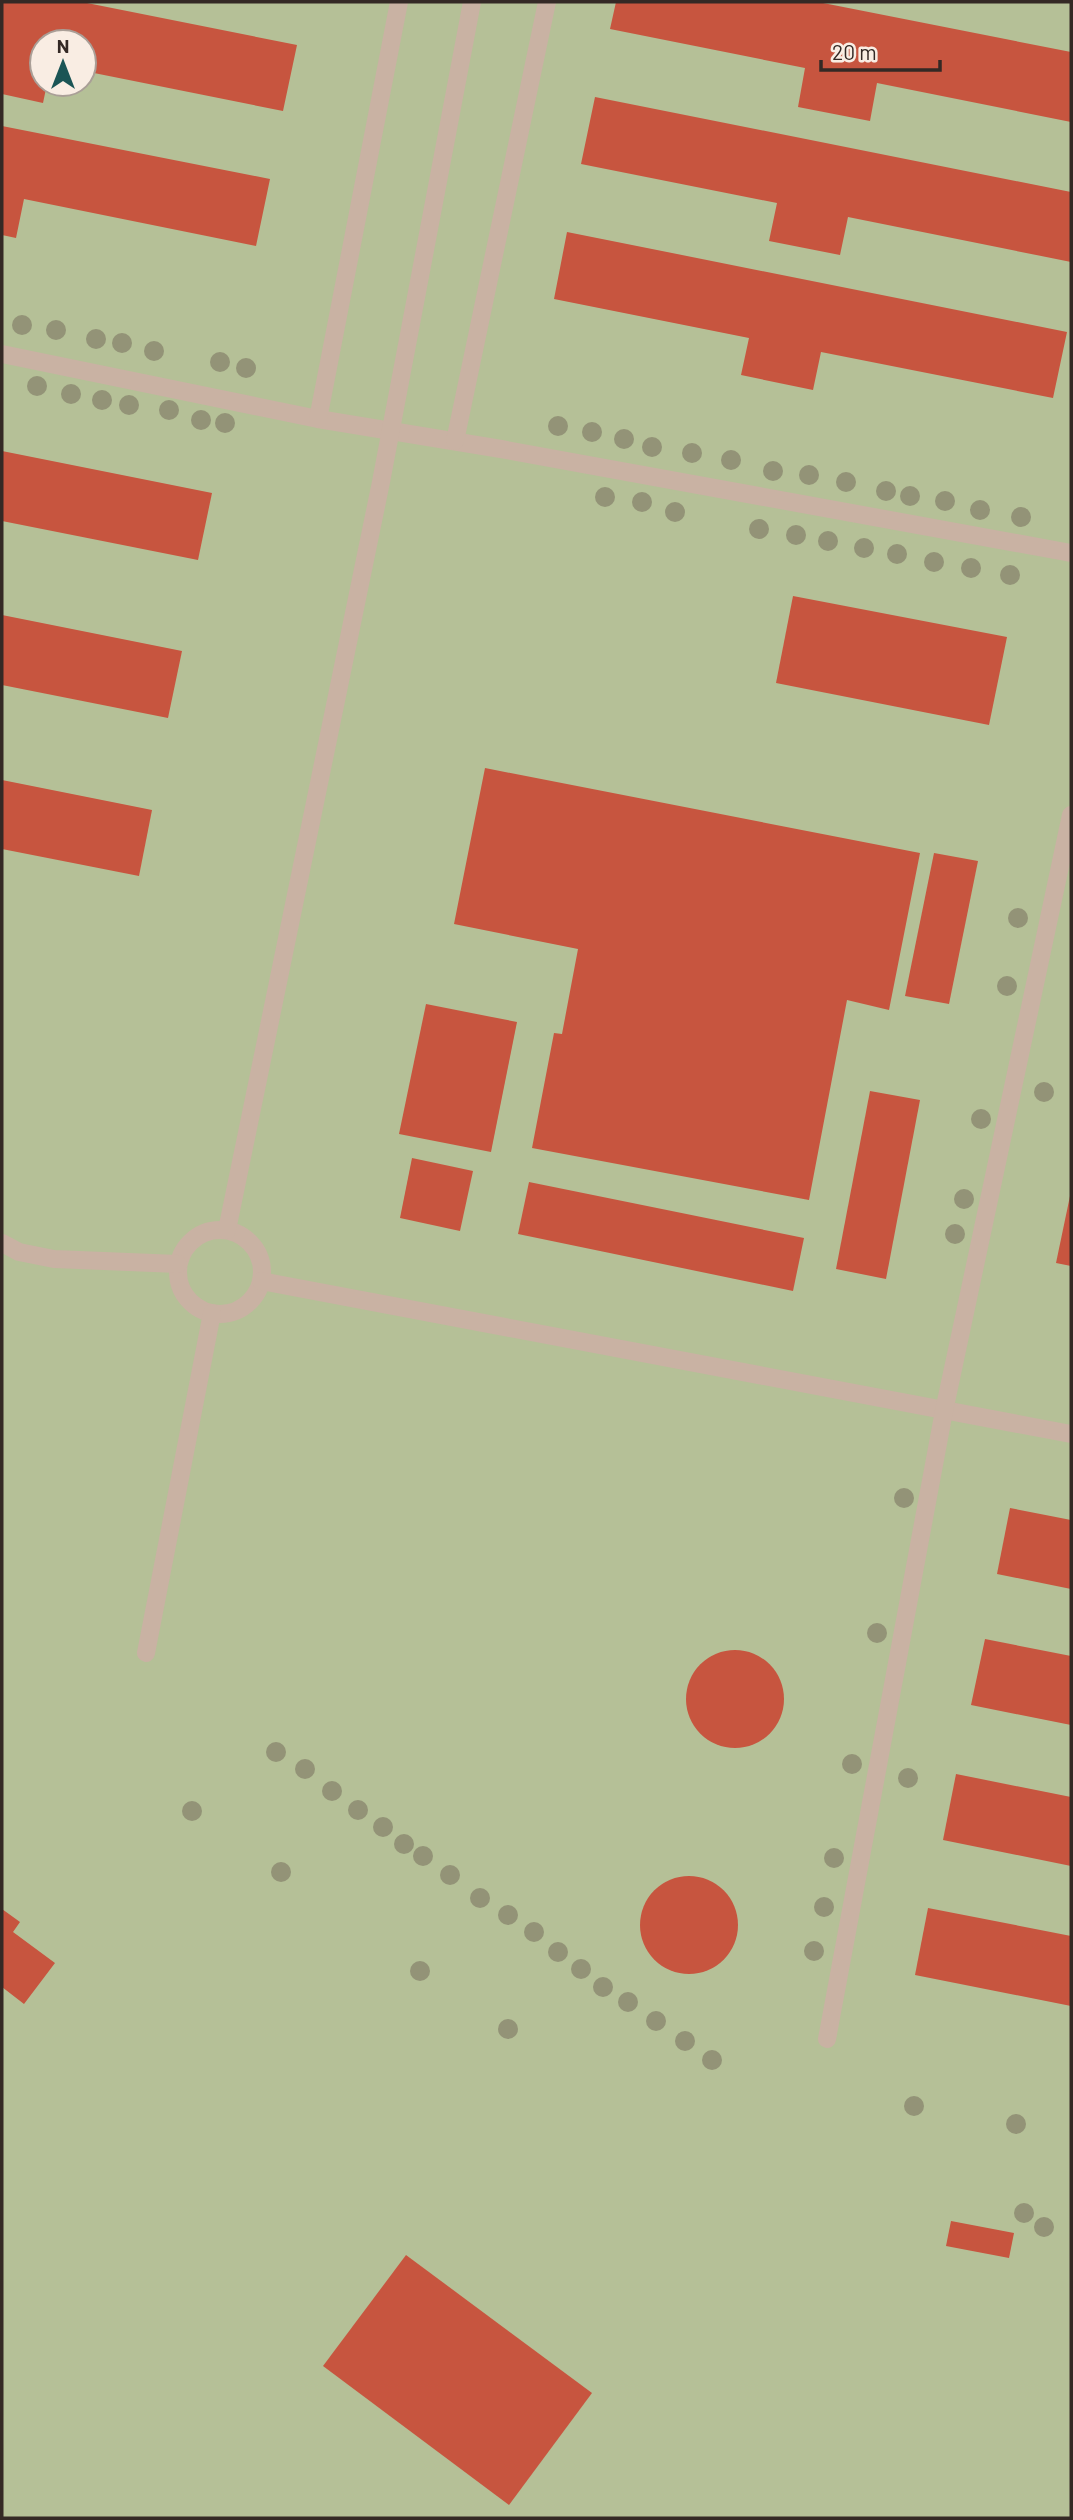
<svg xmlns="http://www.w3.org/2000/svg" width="1073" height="2520" viewBox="0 0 1073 2520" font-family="Barlow,sans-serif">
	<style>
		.green { fill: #b5c097; fill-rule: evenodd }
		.building { fill: #c7553f }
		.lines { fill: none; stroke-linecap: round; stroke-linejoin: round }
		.lane { stroke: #c9b2a3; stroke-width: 18 }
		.tree { fill: #939377 }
	</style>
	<rect width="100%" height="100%" fill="#f1e3d7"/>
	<path class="green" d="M 2,2 L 1071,2 L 1071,2518 L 2,2518 ZM 42,42 L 84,42 L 84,84 L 42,84 Z"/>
	<g class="building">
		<polygon points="2,2 82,2 297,45 283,111 84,71 84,42 42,42 42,84 47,84 43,103 2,94"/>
		<polygon points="616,2 818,2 1071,52 1071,122 877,83 870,121 798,107 805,68 610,29"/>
		<polygon points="595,97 1071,192 1071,262 848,217 840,255 769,241 777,203 581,164"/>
		<polygon points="2,126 270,179 256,246 24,199 16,238 2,235"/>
		<polygon points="567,232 1067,332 1053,398 821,352 813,390 741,375 749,338 554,299"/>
		<polygon points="2,451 212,493 198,560 2,521"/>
		<polygon points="793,596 1007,637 989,725 776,683"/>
		<polygon points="2,615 182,651 168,718 2,685"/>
		<polygon points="485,768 920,853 889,1010 847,1000 809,1200 532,1148 554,1033 562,1034 578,949 454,924"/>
		<polygon points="2,780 152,810 139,876 2,849"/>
		<polygon points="934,853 978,861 949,1004 905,996"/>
		<polygon points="426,1004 517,1022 491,1152 399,1134"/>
		<polygon points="870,1091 920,1100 886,1279 836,1269"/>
		<polygon points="412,1158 473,1171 460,1231 400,1218"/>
		<polygon points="529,1182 804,1238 793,1291 518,1234"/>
		<polygon points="1070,1196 1071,1196 1071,1266 1056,1263"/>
		<polygon points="1010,1508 1071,1520 1071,1589 997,1574"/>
		<polygon points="985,1639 1071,1656 1071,1725 971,1705"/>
		<circle cx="735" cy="1699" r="49"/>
		<polygon points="956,1774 1071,1797 1071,1866 943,1840"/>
		<circle cx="689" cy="1925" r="49"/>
		<polygon points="928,1908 1071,1936 1071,2006 915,1975"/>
		<polygon points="2,1909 20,1922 13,1932 55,1963 24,2004 2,1987"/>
		<polygon points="951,2221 1014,2233 1009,2258 946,2246"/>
		<polygon points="406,2255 592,2393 509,2505 323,2366"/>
	</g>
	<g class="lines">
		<g class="lane">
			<polyline points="2,354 318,419 501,449 1071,553"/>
			<polyline points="318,419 399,2"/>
			<polyline points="455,441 547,2"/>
			<circle cx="220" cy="1272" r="42"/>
			<polyline points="227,1230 381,482 472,2"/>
			<polyline points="2,1243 19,1252 54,1259 178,1264"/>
			<polyline points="261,1281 1071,1434"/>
			<polyline points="146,1653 212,1313"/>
			<polyline points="827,2039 944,1411 1071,815"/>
		</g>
	</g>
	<g class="tree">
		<circle cx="22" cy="325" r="10"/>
		<circle cx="56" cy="330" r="10"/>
		<circle cx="96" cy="339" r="10"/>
		<circle cx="122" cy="343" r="10"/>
		<circle cx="154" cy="351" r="10"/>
		<circle cx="220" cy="362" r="10"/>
		<circle cx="246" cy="368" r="10"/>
		<circle cx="37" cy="386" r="10"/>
		<circle cx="71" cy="394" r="10"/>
		<circle cx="102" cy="400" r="10"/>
		<circle cx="129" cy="405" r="10"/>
		<circle cx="169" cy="410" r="10"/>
		<circle cx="201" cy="420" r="10"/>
		<circle cx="225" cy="423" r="10"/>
		<circle cx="558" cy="426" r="10"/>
		<circle cx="592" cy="432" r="10"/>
		<circle cx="624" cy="439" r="10"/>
		<circle cx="652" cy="447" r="10"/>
		<circle cx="692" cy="453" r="10"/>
		<circle cx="731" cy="460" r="10"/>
		<circle cx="773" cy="471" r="10"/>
		<circle cx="809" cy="475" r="10"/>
		<circle cx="846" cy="482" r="10"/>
		<circle cx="886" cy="491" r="10"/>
		<circle cx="910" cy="496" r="10"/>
		<circle cx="605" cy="497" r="10"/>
		<circle cx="945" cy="501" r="10"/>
		<circle cx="642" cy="502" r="10"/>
		<circle cx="980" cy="510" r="10"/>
		<circle cx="675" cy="512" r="10"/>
		<circle cx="1021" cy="517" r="10"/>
		<circle cx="759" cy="529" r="10"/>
		<circle cx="796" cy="535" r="10"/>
		<circle cx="828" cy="541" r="10"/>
		<circle cx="864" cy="548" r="10"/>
		<circle cx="897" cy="554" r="10"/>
		<circle cx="934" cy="562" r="10"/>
		<circle cx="971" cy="568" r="10"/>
		<circle cx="1010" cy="575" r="10"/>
		<circle cx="1018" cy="918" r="10"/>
		<circle cx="1007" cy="986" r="10"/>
		<circle cx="1044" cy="1092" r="10"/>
		<circle cx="981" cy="1119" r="10"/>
		<circle cx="964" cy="1199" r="10"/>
		<circle cx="955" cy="1234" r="10"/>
		<circle cx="904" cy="1498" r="10"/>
		<circle cx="877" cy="1633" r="10"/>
		<circle cx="276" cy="1752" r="10"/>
		<circle cx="852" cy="1764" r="10"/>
		<circle cx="305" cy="1769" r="10"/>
		<circle cx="908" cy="1778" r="10"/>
		<circle cx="332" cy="1791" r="10"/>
		<circle cx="358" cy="1810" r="10"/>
		<circle cx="192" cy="1811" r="10"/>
		<circle cx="383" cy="1827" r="10"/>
		<circle cx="404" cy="1844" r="10"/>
		<circle cx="423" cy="1856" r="10"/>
		<circle cx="834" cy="1858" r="10"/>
		<circle cx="281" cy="1872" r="10"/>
		<circle cx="450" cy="1875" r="10"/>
		<circle cx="480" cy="1898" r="10"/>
		<circle cx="824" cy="1907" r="10"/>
		<circle cx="508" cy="1915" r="10"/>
		<circle cx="534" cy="1932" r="10"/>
		<circle cx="814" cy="1951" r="10"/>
		<circle cx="558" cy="1952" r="10"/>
		<circle cx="581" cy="1969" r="10"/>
		<circle cx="420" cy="1971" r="10"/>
		<circle cx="603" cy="1987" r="10"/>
		<circle cx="628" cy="2002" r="10"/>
		<circle cx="656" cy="2021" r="10"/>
		<circle cx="508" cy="2029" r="10"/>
		<circle cx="685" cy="2041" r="10"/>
		<circle cx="712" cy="2060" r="10"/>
		<circle cx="914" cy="2106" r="10"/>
		<circle cx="1016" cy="2124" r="10"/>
		<circle cx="1024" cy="2213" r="10"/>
		<circle cx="1044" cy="2227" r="10"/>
	</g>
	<rect width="1073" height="2520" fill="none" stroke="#342925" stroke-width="7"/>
	<g transform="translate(63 63)"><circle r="33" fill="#f9ede3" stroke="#aa9f97" stroke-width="2"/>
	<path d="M0-5L12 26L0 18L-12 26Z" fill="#1b5555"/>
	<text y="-10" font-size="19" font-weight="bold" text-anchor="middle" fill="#342925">N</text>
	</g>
	<path d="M821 60v10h119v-10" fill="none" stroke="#342925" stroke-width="3.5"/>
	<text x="832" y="60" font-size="21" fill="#342925" stroke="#f9ede3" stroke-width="5" paint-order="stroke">20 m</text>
</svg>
